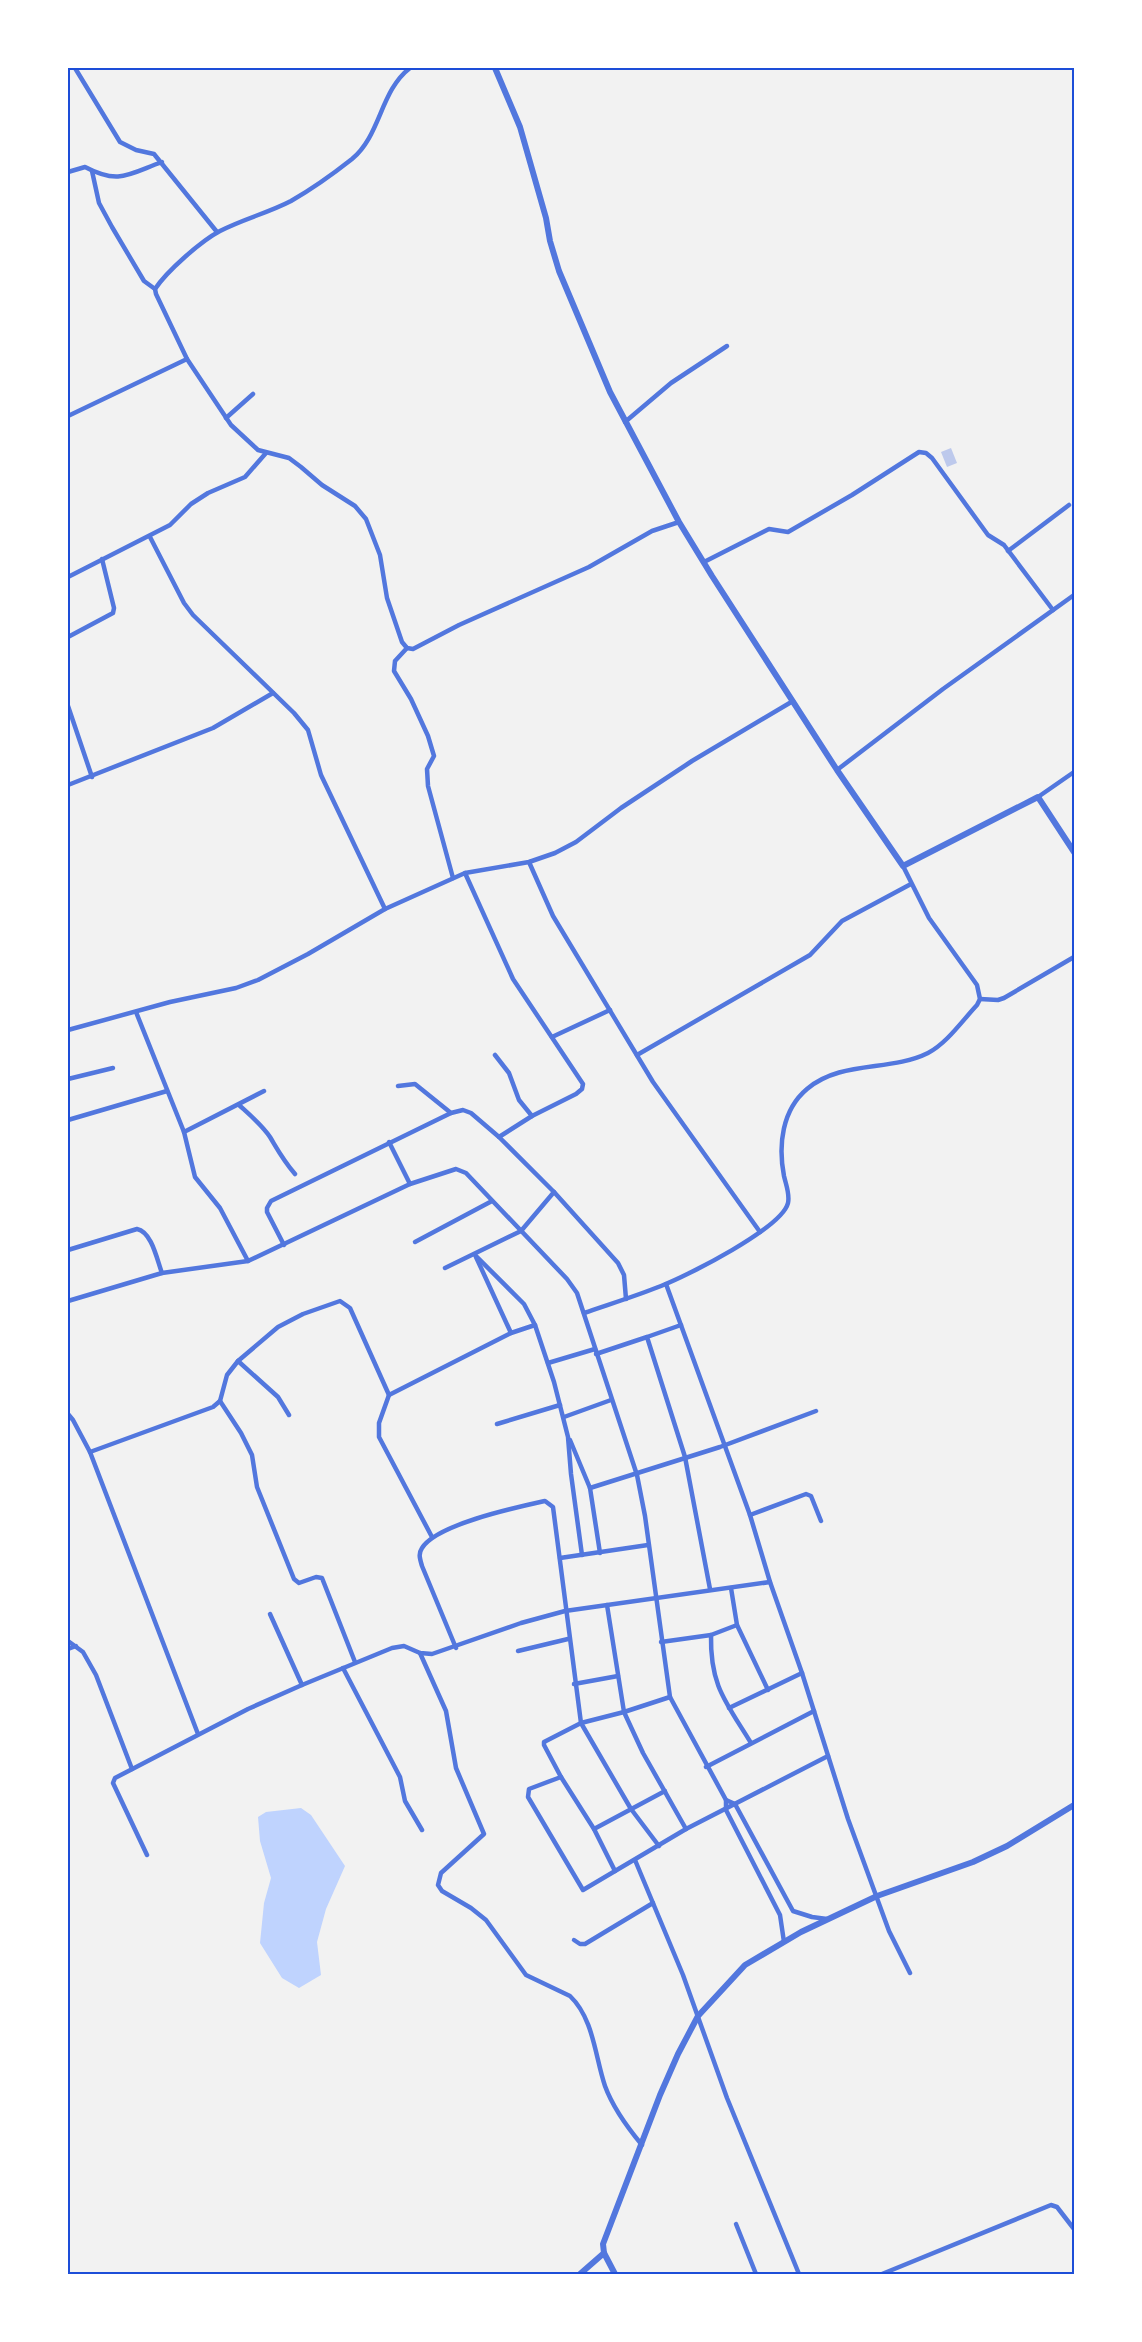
<svg xmlns="http://www.w3.org/2000/svg" width="1142" height="2342" viewBox="0 0 1142 2342" font-family="'Space Grotesk',sans-serif">
	<style>
		.water { fill: #bfd3fe }
		.building { fill: #bdc9ec }
		.lines { fill: none; stroke-linecap: round; stroke-linejoin: round }
		.minor { stroke: #5277de; stroke-width: 4.5 }
		.tertiary { stroke: #5277de; stroke-width: 6 }
		.neatline { fill: none; stroke: #1d4ed8; stroke-width: 2 }
	</style>
	<rect width="100%" height="100%" fill="#f2f2f2"/>
	<polygon class="water" points="301,1808 311,1815 345,1866 326,1909 317,1942 321,1975 299,1988 282,1978 260,1943 264,1903 271,1878 260,1841 258,1817 266,1812"/>
	<polygon class="building" points="951,448 957,463 947,467 941,452"/>
	<g class="lines">
		<g class="minor">
			<polyline points="75,68 120,142 136,150 154,154 217,232"/>
			<path d="M 410,68 C 380,91 381,135 352,159 C 333,174 312,189 291,201 C 268,213 243,219 220,231 C 201,241 167,271 155,289 L 156,294 L 187,359 L 231,425 L 258,450 L 289,458 L 301,467 L 322,485 L 355,506 L 366,519 L 380,555 L 387,598 L 402,642 L 407,648 L 413,649 L 459,625 L 589,567 L 652,531 L 679,522"/>
			<polyline points="92,171 99,203 112,227 144,281 155,289"/>
			<path d="M 68,172 L 85,167 C 119,185 129,174 162,162"/>
			<polyline points="68,416 187,359"/>
			<polyline points="226,418 253,394"/>
			<polyline points="625,422 671,383 727,346"/>
			<polyline points="150,537 184,603 193,615 294,713 308,730 321,775 385,909"/>
			<polyline points="1008,551 1069,505"/>
			<polyline points="704,562 769,529 788,532 852,495 919,452 926,453 932,458 988,535 1004,545 1053,610"/>
			<polyline points="68,577 170,525 191,504 208,493 245,477 266,453"/>
			<polyline points="68,637 113,613 114,608 102,559"/>
			<polyline points="407,648 395,661 394,671 411,699 428,736 434,756 427,769 428,786 453,878"/>
			<polyline points="68,706 92,777"/>
			<polyline points="837,770 943,689 1074,595"/>
			<polyline points="68,785 213,728 273,693"/>
			<polyline points="1038,797 1074,772"/>
			<polyline points="529,862 553,916 653,1082 760,1232"/>
			<polyline points="465,873 513,979 583,1084 582,1089 576,1094 532,1116 499,1137"/>
			<polyline points="980,999 998,1000 1004,998 1074,957"/>
			<polyline points="136,1012 184,1132 195,1177 220,1208 248,1261"/>
			<polyline points="68,1030 170,1002 236,988 258,980 308,954 385,909 465,873 529,862 555,853 576,842 621,808 692,761 793,701"/>
			<polyline points="552,1037 610,1010"/>
			<polyline points="495,1055 509,1073 519,1100 532,1116"/>
			<polyline points="637,1055 810,955 842,921 911,884"/>
			<polyline points="68,1079 113,1068"/>
			<polyline points="398,1086 415,1084 451,1113 463,1110 471,1113 499,1137 554,1192 618,1263 624,1275 626,1299"/>
			<path d="M 239,1105 C 250,1115 262,1125 270,1137 C 279,1152 283,1160 295,1174"/>
			<polyline points="68,1120 167,1091"/>
			<polyline points="184,1132 264,1091"/>
			<polyline points="389,1142 410,1184"/>
			<polyline points="415,1242 492,1201"/>
			<polyline points="284,1245 267,1212 267,1208 271,1201 451,1113"/>
			<path d="M 68,1250 L 137,1229 C 152,1232 157,1260 162,1273"/>
			<polyline points="475,1255 524,1304 535,1325 554,1382 568,1437 571,1474 582,1555"/>
			<polyline points="476,1257 511,1333"/>
			<polyline points="445,1268 521,1231 554,1192"/>
			<polyline points="666,1284 750,1515 770,1582 802,1673 848,1819 889,1931 910,1973"/>
			<polyline points="68,1301 162,1273 248,1261 410,1184 456,1169 466,1173 567,1279 577,1293 637,1475 645,1516 670,1697 726,1800"/>
			<path d="M 584,1313 C 610,1304 636,1296 661,1286 C 687,1276 782,1228 788,1203 C 790,1194 786,1185 784,1176 C 778,1145 782,1110 807,1089 C 841,1060 890,1072 928,1053 C 947,1043 962,1021 977,1005 L 980,999 L 977,985 L 929,918 L 903,866"/>
			<polyline points="681,1325 647,1337 685,1457 710,1589"/>
			<polyline points="596,1354 647,1337"/>
			<polyline points="238,1361 278,1397 289,1415"/>
			<polyline points="548,1363 595,1349"/>
			<polyline points="389,1395 379,1423 379,1437 432,1537"/>
			<polyline points="220,1401 241,1433 252,1455 257,1487 294,1579 299,1583 316,1577 322,1578 355,1662"/>
			<polyline points="68,1414 73,1420 90,1452 198,1734"/>
			<polyline points="564,1417 611,1400"/>
			<polyline points="497,1424 560,1405"/>
			<polyline points="570,1440 590,1488 600,1553"/>
			<polyline points="90,1452 213,1407 220,1401 227,1375 238,1361 278,1327 303,1314 340,1301 350,1308 389,1395 511,1333 535,1325"/>
			<polyline points="590,1488 720,1447 816,1411"/>
			<polyline points="750,1515 806,1494 811,1496 821,1521"/>
			<polyline points="560,1558 648,1545"/>
			<polyline points="731,1588 737,1625 768,1690"/>
			<polyline points="607,1605 624,1712 643,1753 686,1829"/>
			<polyline points="270,1614 302,1685"/>
			<path d="M 711,1635 C 710,1686 726,1702 751,1743"/>
			<polyline points="68,1641 83,1652 96,1675 132,1769"/>
			<polyline points="661,1642 711,1635 737,1625"/>
			<path d="M 456,1648 L 422,1566 C 420,1559 418,1554 422,1548 C 437,1524 518,1507 545,1501 L 553,1507 L 581,1723 L 631,1809 L 659,1846"/>
			<polyline points="68,1649 76,1646"/>
			<polyline points="518,1651 568,1639"/>
			<path d="M 420,1653 L 446,1711 L 456,1768 L 484,1834 L 441,1873 L 438,1885 L 442,1891 L 471,1908 L 486,1920 L 526,1975 L 570,1996 C 594,2019 595,2057 605,2086 C 613,2108 627,2127 642,2145"/>
			<polyline points="343,1668 400,1777 405,1801 422,1830"/>
			<polyline points="574,1684 618,1676"/>
			<polyline points="729,1708 802,1673"/>
			<polyline points="706,1767 814,1711"/>
			<polyline points="561,1777 529,1789 528,1797 583,1890 686,1829 828,1756"/>
			<polyline points="594,1829 665,1791"/>
			<polyline points="147,1855 113,1783 115,1778 248,1709 302,1685 392,1648 404,1646 420,1653 432,1654 521,1623 565,1611 770,1582"/>
			<polyline points="635,1860 683,1975 727,2098 799,2274"/>
			<polyline points="615,1871 594,1829 561,1777 544,1745 544,1742 581,1723 624,1712 670,1697"/>
			<polyline points="574,1940 580,1944 585,1944 653,1903"/>
			<polyline points="784,1942 780,1915 726,1810 726,1800 735,1804 793,1911 812,1917 827,1919"/>
			<polyline points="736,2224 756,2274"/>
			<polyline points="882,2274 1051,2205 1057,2207 1074,2229"/>
		</g>
		<g class="tertiary">
			<polyline points="495,68 520,127 546,218 550,241 559,271 610,392 679,522 712,576 837,770 903,866 1038,797 1074,852"/>
			<polyline points="580,2274 604,2253"/>
			<polyline points="615,2274 604,2253 603,2244 660,2095 678,2054 698,2016 745,1965 801,1932 877,1896 973,1862 1007,1846 1074,1805"/>
		</g>
	</g>
	<rect width="1142" height="2342" fill="none" stroke="#ffffff" stroke-width="138"/>
	<rect x="69" y="69" width="1004" height="2204" class="neatline"/>
</svg>
